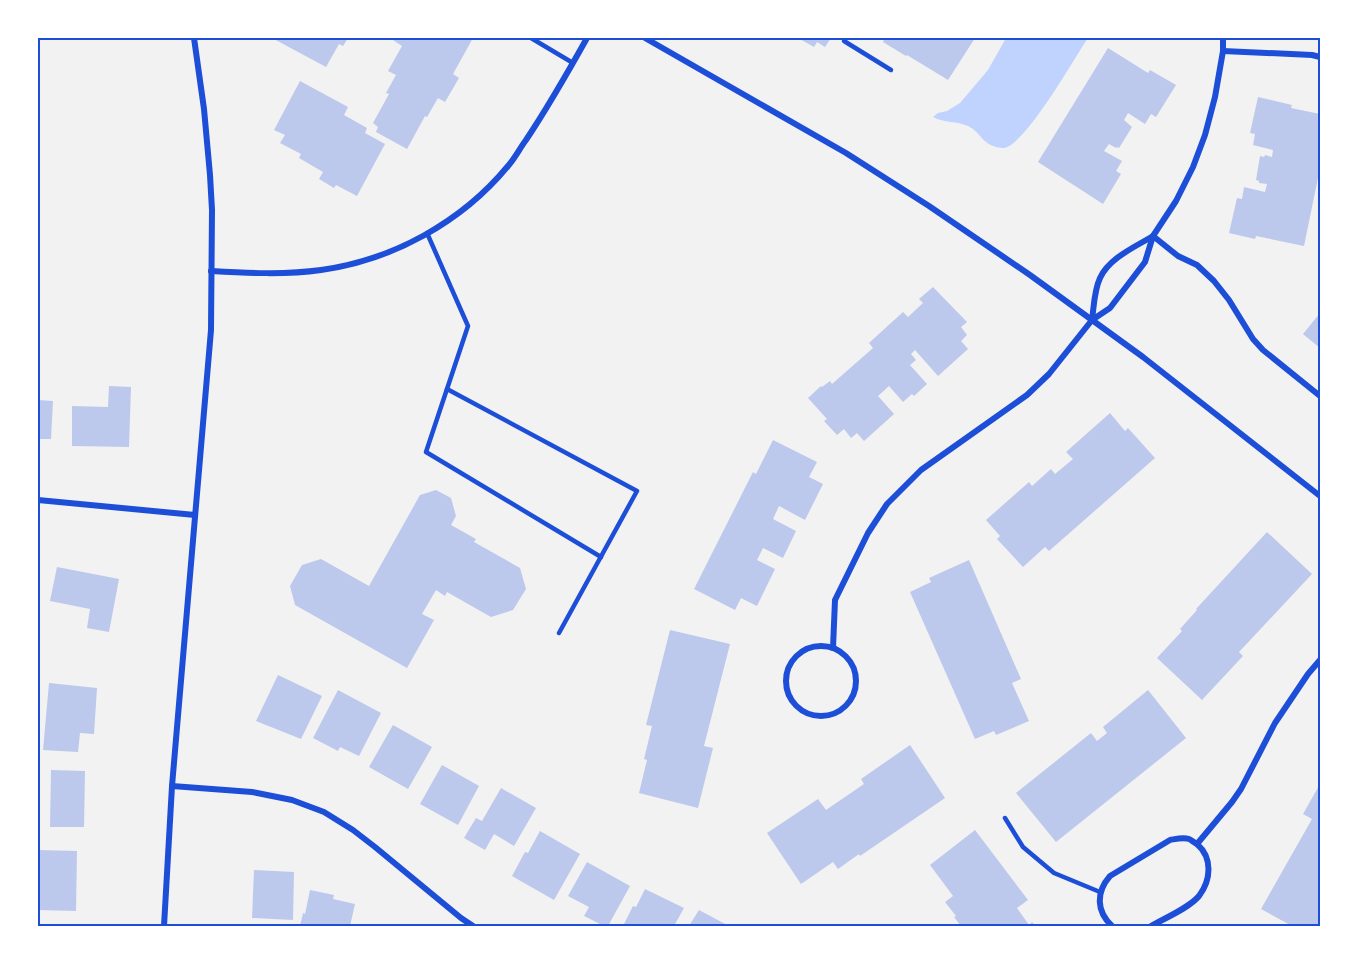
<svg xmlns="http://www.w3.org/2000/svg" width="1358" height="964" viewBox="0 0 1358 964" font-family="Helvetica,sans-serif">
	<style>
		.water { fill: #bfd3fe }
		.building { fill: #bdc9ec }
		.lines { fill: none; stroke-linecap: round; stroke-linejoin: round }
		.service { stroke: #1d4ed8; stroke-width: 4.5 }
		.minor { stroke: #1d4ed8; stroke-width: 6 }
		.neatline { fill: none; stroke: #1d4ed8; stroke-width: 2 }
	</style>
	<rect width="100%" height="100%" fill="#f2f2f2"/>
	<path class="water" d="M 1006,38 L 1088,38 C 1075,57 1023,150 1002,148 C 982,146 982,133 968,126 C 957,121 944,123 933,117 L 938,113 L 947,111 L 960,103 L 988,70 Z"/>
	<g class="building">
		<polygon points="272,38 348,38 343,46 339,44 326,67"/>
		<polygon points="395,38 473,38 453,74 459,78 445,102 438,98 427,117 425,116 407,149 376,132 378,127 373,123 389,94 386,93 396,75 388,71 402,46 393,40"/>
		<polygon points="798,38 831,38 825,47 817,42 814,47"/>
		<polygon points="885,38 975,38 948,80 907,55 906,56 883,42"/>
		<polygon points="1108,48 1148,73 1150,70 1176,85 1156,117 1151,114 1145,124 1128,113 1124,120 1132,127 1119,148 1117,147 1116,148 1109,144 1104,151 1122,161 1116,171 1121,174 1103,204 1038,162"/>
		<polygon points="300,81 348,107 344,115 367,128 365,133 385,144 357,196 336,185 334,188 319,179 323,172 299,158 301,154 280,143 285,135 274,130"/>
		<polygon points="1258,97 1292,105 1291,108 1320,114 1320,168 1304,246 1256,236 1255,239 1229,233 1237,198 1242,199 1244,187 1265,192 1267,184 1259,183 1259,181 1256,180 1260,156 1264,157 1265,155 1272,157 1273,150 1253,145 1255,134 1250,133"/>
		<polygon points="933,287 967,322 961,327 967,335 961,341 968,349 938,376 915,350 911,354 916,360 910,365 927,384 914,396 912,394 903,402 889,386 878,396 894,414 864,441 857,433 851,438 844,429 837,435 824,421 827,419 808,398 821,386 822,387 830,381 832,384 873,348 869,343 903,312 908,317 923,303 919,299"/>
		<polygon points="1320,313 1320,348 1303,334"/>
		<polygon points="109,386 131,387 129,447 72,446 72,406 108,407"/>
		<polygon points="38,400 53,401 51,439 38,439"/>
		<polygon points="1110,413 1125,431 1128,428 1155,458 1049,551 1045,547 1023,567 997,539 1000,536 986,520 1029,482 1032,486 1051,469 1055,474 1073,459 1066,452"/>
		<polygon points="773,440 817,462 809,477 823,484 805,520 779,506 773,519 796,531 783,558 763,548 757,560 775,569 757,606 741,598 735,610 694,589 753,472 756,474"/>
		<polygon points="436,490 451,498 456,516 451,525 476,539 474,542 520,568 526,589 513,610 491,617 447,592 445,596 436,590 422,614 434,620 407,668 295,605 290,586 302,565 321,559 369,586 420,495"/>
		<polygon points="1267,532 1312,574 1239,652 1243,656 1202,700 1157,658 1182,631 1180,629 1197,610 1196,609"/>
		<polygon points="969,560 1021,679 1012,683 1029,721 996,735 994,731 975,739 910,592 931,582 929,578"/>
		<polygon points="57,567 119,579 109,632 87,628 90,609 50,601"/>
		<polygon points="670,630 730,644 704,746 713,748 698,808 639,793 647,760 644,759 652,726 646,725"/>
		<polygon points="278,675 322,696 301,739 256,721"/>
		<polygon points="49,683 97,688 94,734 80,733 78,752 43,750"/>
		<polygon points="338,690 381,713 359,756 340,747 338,751 313,738"/>
		<polygon points="1148,690 1186,738 1056,842 1016,793 1091,733 1097,741 1107,733 1103,727"/>
		<polygon points="393,725 432,747 408,789 369,767"/>
		<polygon points="910,745 945,798 860,856 859,854 838,869 833,862 801,884 767,833 818,799 826,810 864,784 861,779"/>
		<polygon points="442,765 479,786 458,825 420,804"/>
		<polygon points="51,770 85,771 84,827 50,827"/>
		<polygon points="1320,784 1320,926 1292,926 1261,909 1312,819 1303,814"/>
		<polygon points="501,788 536,808 514,846 494,834 485,850 464,838 476,818 482,821"/>
		<polygon points="975,830 1028,900 1017,908 1029,925 1032,922 1036,926 961,926 954,917 956,916 945,902 953,896 930,865"/>
		<polygon points="540,831 580,854 554,900 512,876 525,852 528,853"/>
		<polygon points="38,850 77,851 76,911 38,910"/>
		<polygon points="587,862 630,886 608,926 604,926 584,916 589,907 568,896"/>
		<polygon points="254,870 294,872 293,920 252,918"/>
		<polygon points="645,889 684,908 674,926 623,926 633,906 636,907"/>
		<polygon points="310,890 334,895 333,899 355,904 350,926 300,926 303,913 305,914"/>
		<polygon points="699,910 729,926 689,926"/>
	</g>
	<g class="lines">
		<g class="service">
			<polyline points="531,38 573,63"/>
			<polyline points="846,38 844,41 891,70"/>
			<polyline points="427,233 468,326 426,452 601,557"/>
			<polyline points="447,389 637,491 559,633"/>
			<polyline points="1005,818 1023,847 1054,873 1100,892"/>
		</g>
		<g class="minor">
			<polyline points="645,38 846,153 929,206 1030,275 1143,357 1320,496"/>
			<polyline points="1223,51 1312,55 1320,57"/>
			<polyline points="1153,236 1178,256 1197,265 1214,281 1229,300 1253,339 1263,350 1320,396"/>
			<path d="M 211,271 C 248,273 285,275 321,270 C 393,260 462,222 508,166 C 515,158 520,148 526,140 C 548,107 568,72 587,38"/>
			<path d="M 1092,320 C 1094,306 1094,291 1100,278 C 1109,258 1135,247 1153,236"/>
			<polyline points="38,500 195,515"/>
			<circle cx="821" cy="681" r="35"/>
			<polyline points="833,648 835,600 868,533 887,504 921,470 1027,395 1049,374 1092,320 1110,308 1145,262 1153,236 1176,201 1193,167 1205,135 1215,97 1223,51 1223,38"/>
			<polyline points="172,786 252,792 292,800 324,812 353,830 375,847 461,918 473,926"/>
			<polyline points="1197,844 1232,802 1241,789 1275,723 1308,674 1320,660"/>
			<polyline points="164,926 172,786 211,330 212,210 210,175 204,109 194,38"/>
			<path d="M 1112,926 C 1096,911 1096,892 1110,876 L 1170,840 C 1176,839 1183,837 1189,839 C 1190,839 1196,844 1197,844 C 1213,858 1211,880 1199,896 C 1189,908 1165,918 1151,926"/>
		</g>
	</g>
	<rect width="1358" height="964" fill="none" stroke="#ffffff" stroke-width="78"/>
	<rect x="39" y="39" width="1280" height="886" class="neatline"/>
</svg>
